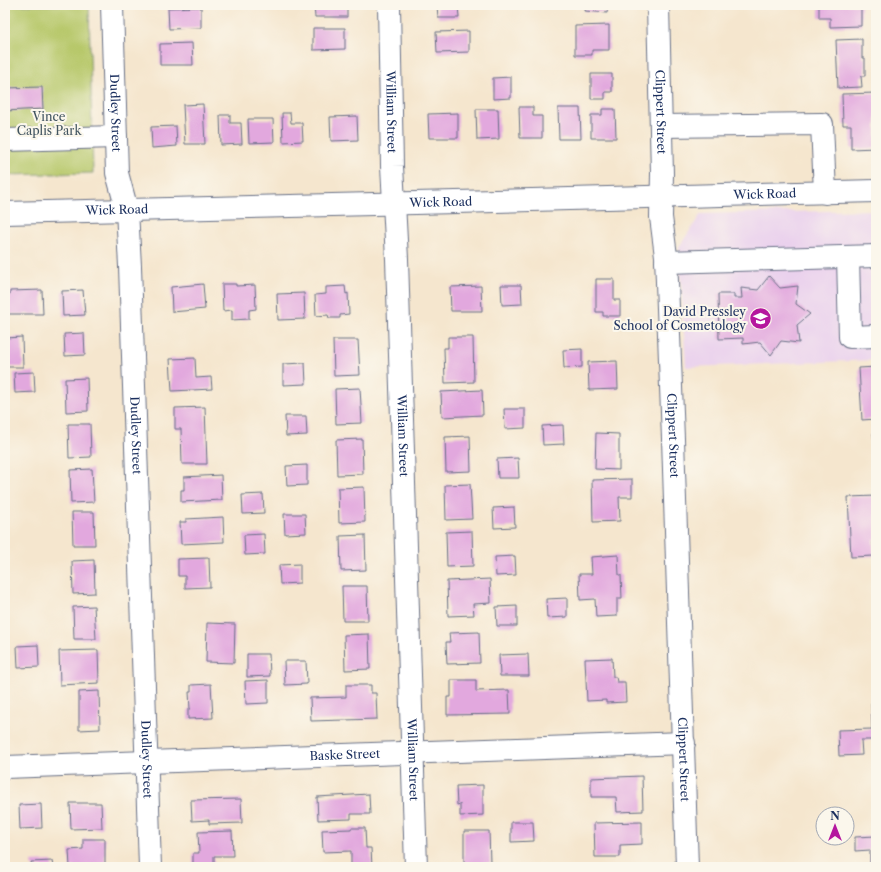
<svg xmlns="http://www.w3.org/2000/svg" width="881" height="872" viewBox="0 0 881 872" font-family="'Libre Caslon Text',serif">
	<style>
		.built { fill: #ead1ed }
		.green { fill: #b7c86b; stroke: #697c64 }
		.building { fill: #e2a8de }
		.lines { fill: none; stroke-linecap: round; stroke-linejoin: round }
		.minor-casing { stroke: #676f85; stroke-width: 24 }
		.minor { stroke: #fff; stroke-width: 22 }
		.labels { text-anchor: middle; stroke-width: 4; stroke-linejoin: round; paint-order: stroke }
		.street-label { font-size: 12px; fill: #1b2f5e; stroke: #fbf7ec }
		.park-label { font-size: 12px; fill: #425561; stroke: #fbf7ec }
		.poi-label { font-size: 12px; fill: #1b2f5e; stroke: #fbf7ec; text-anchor: end }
	</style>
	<rect width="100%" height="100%" fill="#fbf7ec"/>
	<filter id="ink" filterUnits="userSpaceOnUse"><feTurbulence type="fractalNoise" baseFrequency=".025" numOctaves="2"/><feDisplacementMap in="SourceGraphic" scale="8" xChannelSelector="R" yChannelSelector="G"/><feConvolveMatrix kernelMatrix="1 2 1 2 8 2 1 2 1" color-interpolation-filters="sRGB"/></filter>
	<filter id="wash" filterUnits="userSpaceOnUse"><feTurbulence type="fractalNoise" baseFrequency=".012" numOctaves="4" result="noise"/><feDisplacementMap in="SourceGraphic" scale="16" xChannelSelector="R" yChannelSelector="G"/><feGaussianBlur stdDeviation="0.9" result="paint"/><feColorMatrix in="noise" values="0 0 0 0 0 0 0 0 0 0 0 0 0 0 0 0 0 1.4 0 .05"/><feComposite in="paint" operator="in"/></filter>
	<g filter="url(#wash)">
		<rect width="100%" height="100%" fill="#f5e6ce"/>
		<polygon class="built" points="876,210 876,360 686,367 679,247 701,214"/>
		<polygon class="green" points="5,5 89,5 93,173 5,175"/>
		<g id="blocks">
			<g class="building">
				<polygon points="314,5 347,5 347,17 315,17"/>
				<polygon points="437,5 458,5 459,18 438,18"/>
				<polygon points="586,5 608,5 607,13 585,11"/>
				<polygon points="819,5 861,5 861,26 830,27 830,18 819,18"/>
				<polygon points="201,7 201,28 169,29 168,8"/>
				<polygon points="609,25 609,50 592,50 592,55 575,55 575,26"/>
				<polygon points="313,28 345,28 345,49 313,50"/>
				<polygon points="469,31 469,52 437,53 436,32"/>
				<polygon points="862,39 862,58 865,58 865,76 861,76 862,87 838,88 836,40"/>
				<polygon points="192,43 193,65 160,65 160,44"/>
				<polygon points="591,74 612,74 612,92 605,92 605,99 591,99"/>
				<polygon points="511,77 511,98 493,99 493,78"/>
				<polygon points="42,87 43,109 5,111 5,88"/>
				<polygon points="876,93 876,148 851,149 851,125 843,125 842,94"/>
				<polygon points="203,104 205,144 185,144 183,105"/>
				<polygon points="519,107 533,107 533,116 542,116 542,138 520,138"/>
				<polygon points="558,108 580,108 581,139 559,139"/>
				<polygon points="476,109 498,109 499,139 477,140"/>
				<polygon points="602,109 615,109 616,138 591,138 591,115 602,115"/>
				<polygon points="282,113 290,113 291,123 302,123 303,141 283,142"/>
				<polygon points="458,113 458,138 429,138 428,114"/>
				<polygon points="220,115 230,115 230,123 241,123 242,144 221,145"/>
				<polygon points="357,116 358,140 331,141 330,117"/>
				<polygon points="248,119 273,119 274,142 249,143"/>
				<polygon points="176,126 177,146 152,148 151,127"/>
				<polygon points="769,276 780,288 798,286 796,304 810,314 797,325 799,343 781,341 771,355 760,342 743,344 743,338 719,339 718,294 734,294 734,298 742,298 741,288 758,290"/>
				<polygon points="596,279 614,279 614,300 620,300 620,316 603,316 603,312 596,312"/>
				<polygon points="203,284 205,309 172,312 171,287"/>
				<polygon points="222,284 236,284 236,286 255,285 256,309 249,310 249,319 232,320 232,310 223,311"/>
				<polygon points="501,285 521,285 522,304 502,305"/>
				<polygon points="345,286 346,294 348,293 349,314 340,315 340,318 329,318 328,315 316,316 315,295 326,294 326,287"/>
				<polygon points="481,286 482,311 451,311 450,287"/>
				<polygon points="42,290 43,314 5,314 5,294 10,294 10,291"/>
				<polygon points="83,290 85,315 63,316 62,291"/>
				<polygon points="304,293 305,319 278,320 277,294"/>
				<polygon points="84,333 85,355 65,356 64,334"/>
				<polygon points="22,337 23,367 5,367 5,338"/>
				<polygon points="448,337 473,337 474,382 445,383 444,348 448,348"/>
				<polygon points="333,340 358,340 360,375 334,376"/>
				<polygon points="582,349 582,367 564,368 563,350"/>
				<polygon points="195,358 196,378 211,377 212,389 172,391 170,359"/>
				<polygon points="617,361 618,389 589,390 588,362"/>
				<polygon points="305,363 306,384 283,385 283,364"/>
				<polygon points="876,367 876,419 862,420 859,368"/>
				<polygon points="34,372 35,392 15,393 14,373"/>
				<polygon points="87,378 88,411 66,412 65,379"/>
				<polygon points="360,388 362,423 336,424 335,389"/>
				<polygon points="482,390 483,415 442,417 441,392"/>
				<polygon points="205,407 207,464 182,464 181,429 175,429 175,408"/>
				<polygon points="504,409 525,409 525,428 505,429"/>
				<polygon points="285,416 306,416 307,435 286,436"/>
				<polygon points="68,424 90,424 91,457 69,458"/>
				<polygon points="563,425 564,444 543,445 542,426"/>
				<polygon points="596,433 619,434 619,470 595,469"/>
				<polygon points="873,433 876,433 876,460 875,460"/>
				<polygon points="470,436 471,471 446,472 445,437"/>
				<polygon points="362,439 363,474 337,475 336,440"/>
				<polygon points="518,458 519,478 498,478 497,459"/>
				<polygon points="307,465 307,485 287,486 286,466"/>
				<polygon points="92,469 94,502 71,503 70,470"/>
				<polygon points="221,475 222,500 181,502 181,490 184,490 184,477"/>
				<polygon points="632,479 632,497 619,497 620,521 593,522 592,480"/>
				<polygon points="470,484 472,519 446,520 445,485"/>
				<polygon points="364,487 365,522 339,523 338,488"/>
				<polygon points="263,494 264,513 243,514 242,495"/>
				<polygon points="876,496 876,539 873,539 874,556 851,557 848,497"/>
				<polygon points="514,507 515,527 494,528 493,508"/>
				<polygon points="72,512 94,512 95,545 73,545"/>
				<polygon points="284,514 305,514 306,533 285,534"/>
				<polygon points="223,517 224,542 181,544 180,522 186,522 186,519"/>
				<polygon points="472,531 473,566 447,567 446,532"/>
				<polygon points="264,534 265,554 245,555 244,535"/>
				<polygon points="365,535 366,570 341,571 340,536"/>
				<polygon points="618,555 619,575 621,575 622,599 617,599 617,616 596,617 595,599 580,600 579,574 592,574 591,557"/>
				<polygon points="515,556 516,575 496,576 495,557"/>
				<polygon points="209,558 210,587 185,588 185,576 178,576 178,559"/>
				<polygon points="94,560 95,593 73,594 72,561"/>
				<polygon points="300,564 300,583 280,584 279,565"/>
				<polygon points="490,579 491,603 473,604 474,615 448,616 447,581"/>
				<polygon points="342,586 367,586 368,621 343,621"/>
				<polygon points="567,598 567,617 547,618 546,599"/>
				<polygon points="94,606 96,639 74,639 73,607"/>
				<polygon points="517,606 517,626 497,626 496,607"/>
				<polygon points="207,623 235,624 234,663 206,662"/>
				<polygon points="479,632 480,663 447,664 446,642 450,642 449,633"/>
				<polygon points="369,634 370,669 345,670 344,635"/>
				<polygon points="38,645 39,667 18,668 17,646"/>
				<polygon points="98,650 99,683 60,685 59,651"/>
				<polygon points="247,654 269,654 270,676 247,677"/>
				<polygon points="528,654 529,676 500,676 499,655"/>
				<polygon points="612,658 613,677 616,677 617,682 625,682 626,702 606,703 606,700 587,701 585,659"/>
				<polygon points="284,661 306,661 307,684 285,685"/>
				<polygon points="268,680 268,703 246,704 245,681"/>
				<polygon points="451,680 476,680 476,691 509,690 510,714 447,715 447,697 451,697"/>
				<polygon points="211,684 213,718 188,719 188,709 190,709 189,692 191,692 191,685"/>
				<polygon points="346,685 371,685 371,693 376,693 377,719 311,721 310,698 346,697"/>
				<polygon points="99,691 100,729 79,730 79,692"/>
				<polygon points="871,704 876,704 876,740 861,740 862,755 839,756 838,730 872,729"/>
				<polygon points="642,776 643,811 617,812 616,797 591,797 591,778"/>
				<polygon points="483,785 483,815 460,816 460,804 457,805 456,786"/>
				<polygon points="369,794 370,814 351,814 351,819 318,820 317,797"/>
				<polygon points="241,799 242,823 209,824 209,820 192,821 191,800"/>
				<polygon points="70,803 101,803 102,828 71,829"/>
				<polygon points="41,804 42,828 20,829 19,805"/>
				<polygon points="511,822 533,822 534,841 511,842"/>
				<polygon points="642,822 642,844 620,845 620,857 595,857 594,823"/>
				<polygon points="351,828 365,828 366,848 371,848 372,867 351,867 351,851 323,852 322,830 351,829"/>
				<polygon points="232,831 233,856 214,856 214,867 193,867 193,853 199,853 198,832"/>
				<polygon points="464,831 489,831 490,863 464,864"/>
				<polygon points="876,836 876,866 870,866 870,850 855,851 855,837"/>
				<polygon points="83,839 105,839 105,867 70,867 69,850 83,849"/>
				<polygon points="52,861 53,867 32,867 31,862"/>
			</g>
		</g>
	</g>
	<g filter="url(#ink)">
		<use href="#blocks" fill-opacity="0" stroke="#676f85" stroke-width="1"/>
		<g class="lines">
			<defs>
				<g id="minor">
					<path id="s1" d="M 112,5 L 117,173 L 127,210 L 130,266 L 150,867"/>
					<path id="s2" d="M 389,5 L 392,166 L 397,259 L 416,867"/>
					<path id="s3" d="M 658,5 L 662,174 L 661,217 L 666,256 L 673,439 L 687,867"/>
					<polyline points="661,126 822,124 825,193"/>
					<polyline points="5,140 116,137"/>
					<path id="s4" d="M 5,213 C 295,205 586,200 876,191"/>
					<polyline points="848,257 850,337 876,336"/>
					<polyline points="666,262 876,256"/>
					<path id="s5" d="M 5,767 L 684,743"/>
				</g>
			</defs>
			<use href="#minor" class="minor-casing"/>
			<use href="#minor" class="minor"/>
		</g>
	</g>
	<defs>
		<symbol id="school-disc" viewBox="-11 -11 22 22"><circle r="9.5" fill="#b5179e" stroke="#fbf7ec"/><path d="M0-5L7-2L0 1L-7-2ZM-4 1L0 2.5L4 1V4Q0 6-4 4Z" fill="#fff"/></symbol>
	</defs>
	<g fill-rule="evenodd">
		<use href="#school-disc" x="748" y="306" width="25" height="25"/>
	</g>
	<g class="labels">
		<g class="street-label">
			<text dy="4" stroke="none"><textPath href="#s2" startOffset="107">William Street</textPath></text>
			<text dy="4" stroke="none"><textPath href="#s3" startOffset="107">Clippert Street</textPath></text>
			<text dy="4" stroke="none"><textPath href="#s1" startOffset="108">Dudley Street</textPath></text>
			<text dy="4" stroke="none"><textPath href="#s4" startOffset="760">Wick Road</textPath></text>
			<text dy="4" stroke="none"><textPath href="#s4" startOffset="436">Wick Road</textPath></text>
			<text dy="4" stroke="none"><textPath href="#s4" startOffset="112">Wick Road</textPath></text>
			<text dy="4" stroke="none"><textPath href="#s1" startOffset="432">Dudley Street</textPath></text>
			<text dy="4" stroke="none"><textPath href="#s2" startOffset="431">William Street</textPath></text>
			<text dy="4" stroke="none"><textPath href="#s3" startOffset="431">Clippert Street</textPath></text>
			<text dy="4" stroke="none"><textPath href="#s5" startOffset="340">Baske Street</textPath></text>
			<text dy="4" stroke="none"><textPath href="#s1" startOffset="756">Dudley Street</textPath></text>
			<text dy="4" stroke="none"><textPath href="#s2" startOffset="755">William Street</textPath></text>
			<text dy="4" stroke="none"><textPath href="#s3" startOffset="755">Clippert Street</textPath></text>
		</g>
		<g class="park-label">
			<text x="49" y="121">Vince<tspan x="49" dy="14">Caplis Park</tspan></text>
		</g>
		<g class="poi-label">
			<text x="746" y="316">David Pressley<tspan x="746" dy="14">School of Cosmetology</tspan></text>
		</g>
	</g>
	<rect width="881" height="872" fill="none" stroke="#fbf7ec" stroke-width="20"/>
	<g transform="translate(835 826)"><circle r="19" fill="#fbf7ec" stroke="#a1a7b3"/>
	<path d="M0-3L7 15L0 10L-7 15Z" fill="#b5179e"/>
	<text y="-6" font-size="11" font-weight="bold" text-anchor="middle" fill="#1b2f5e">N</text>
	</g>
</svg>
